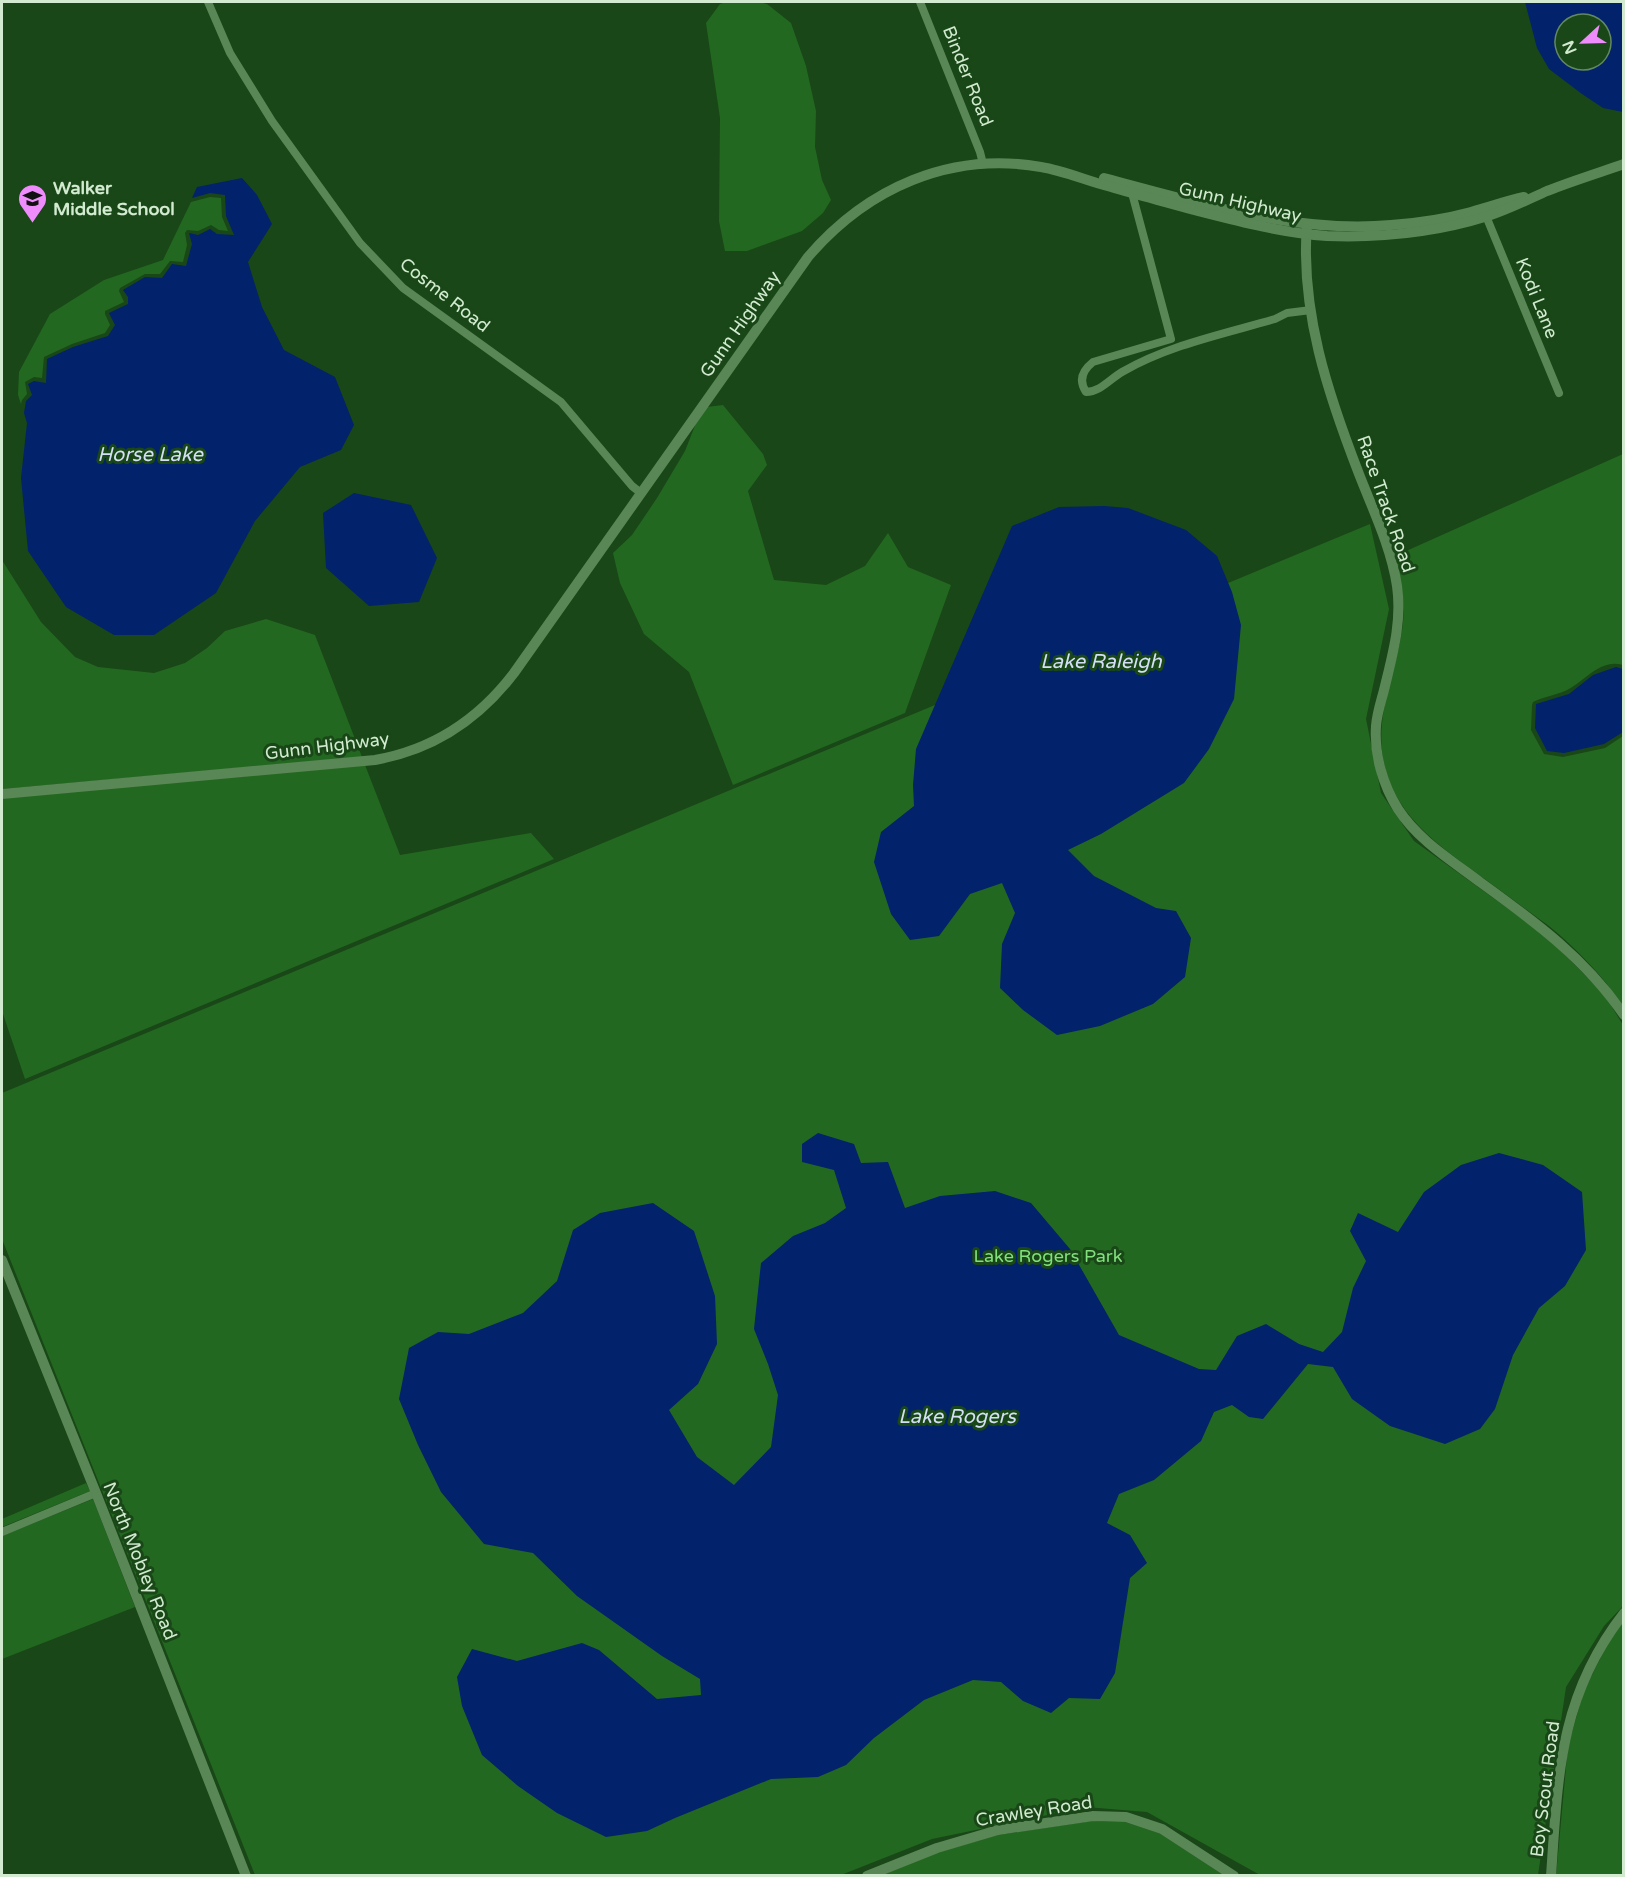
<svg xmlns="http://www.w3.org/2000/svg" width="1625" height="1877" viewBox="0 0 1625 1877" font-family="'Varela Round',sans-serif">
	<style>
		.green { fill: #236820 }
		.water { fill: #02226b; fill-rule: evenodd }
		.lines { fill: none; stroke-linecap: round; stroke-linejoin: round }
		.street { stroke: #598755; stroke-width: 8 }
		.secondary { stroke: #598755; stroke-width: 10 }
		.labels { text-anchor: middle; stroke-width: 6; stroke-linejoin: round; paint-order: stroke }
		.street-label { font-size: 18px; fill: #d2ebd0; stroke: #194717 }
		.poi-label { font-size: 18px; font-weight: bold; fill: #d2ebd0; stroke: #194717; text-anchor: start }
		.park-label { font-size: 18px; fill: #82e07c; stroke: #194717 }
		.water-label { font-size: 20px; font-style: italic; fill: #d3dff5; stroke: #194717 }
	</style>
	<rect width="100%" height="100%" fill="#194717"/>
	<g class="green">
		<polygon points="726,2 759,2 767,4 791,23 806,66 816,111 815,147 822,180 831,200 823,213 802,231 747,251 725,251 719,221 720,118 706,23 720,4"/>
		<polygon points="210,197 221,198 222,217 228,231 219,230 211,225 198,231 187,230 185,233 187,245 183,262 170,261 160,274 145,274 120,288 119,291 124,302 105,311 105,314 110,325 105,333 72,344 44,357 42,378 34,377 25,382 27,394 22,400 21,404 18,395 19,372 50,314 104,280 163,260 191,202"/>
		<polygon points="723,405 763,454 767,465 748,491 774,580 826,585 865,566 888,533 908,567 951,585 905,713 733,785 689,672 644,634 620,583 613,553 632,535 657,498 685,451 696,423 707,407"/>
		<path d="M 1623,454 L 1623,665 C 1599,658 1584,683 1565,691 C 1555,695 1543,697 1533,702 L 1532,705 L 1531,730 L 1544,754 L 1563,757 L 1605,748 L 1623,736 L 1623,1006 C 1603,976 1577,949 1549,926 C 1523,907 1497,888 1471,869 C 1431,840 1392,810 1383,758 C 1375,712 1398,669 1403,623 C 1405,600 1400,578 1395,556 Z"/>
		<polygon points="1370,524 1389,609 1366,719 1381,793 1414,841 1546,936 1604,994 1623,1025 1623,1606 1604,1626 1566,1687 1538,1875 1260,1875 1147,1812 1086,1807 932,1839 841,1875 255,1875 2,1239 2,1093"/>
		<polygon points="2,560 41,622 75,657 98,667 154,673 185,663 207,648 225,631 266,619 315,635 362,757 2,789"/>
		<polygon points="365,765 400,855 531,833 554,859 25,1079 2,1011 2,798"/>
		<polygon points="86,1483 90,1491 2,1527 2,1519"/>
		<polygon points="93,1499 135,1607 2,1659 2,1536"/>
		<polygon points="1623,1620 1623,1875 1556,1876 1568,1746 1584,1691 1608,1643"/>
		<polygon points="1092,1821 1125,1822 1159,1833 1225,1876 879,1876 938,1852 998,1835"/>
	</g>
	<g class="water">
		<path d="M 1525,2 L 1623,2 L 1623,112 L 1603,108 L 1582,94 L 1549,69 L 1537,48 ZM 1565,24 L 1601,24 L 1601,60 L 1565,60 Z"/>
		<polygon points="242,178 257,195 272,224 248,262 262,307 284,350 335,377 354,425 341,450 300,467 255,521 216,593 154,635 114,635 66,607 28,551 21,478 27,423 24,413 26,401 32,395 28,384 34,381 46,383 47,359 73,347 108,336 115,325 109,313 128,304 128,297 123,290 145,277 162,278 172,264 186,266 192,244 189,233 198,235 210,229 217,234 234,235 226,216 225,195 210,193 192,198 197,187"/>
		<polygon points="354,493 411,505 437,558 419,602 369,606 326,568 323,513"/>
		<polygon points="1104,506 1128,508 1186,530 1217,556 1232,592 1241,625 1234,699 1209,749 1184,783 1101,834 1068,850 1094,876 1156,908 1176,911 1191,938 1185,977 1153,1004 1100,1026 1057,1035 1023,1010 1000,988 1002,944 1015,913 1002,883 970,894 939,936 910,940 891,914 874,862 881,832 914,806 913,785 916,749 1012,526 1059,507"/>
		<polygon points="1616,667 1623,669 1623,732 1604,744 1564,753 1547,751 1535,728 1536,704 1569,694 1593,675"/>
		<polygon points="818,1133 854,1144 861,1163 888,1162 905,1208 940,1196 995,1191 1031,1203 1070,1249 1119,1335 1199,1369 1216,1370 1237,1336 1266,1324 1299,1344 1323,1352 1342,1332 1353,1288 1366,1261 1350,1231 1358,1213 1398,1232 1424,1192 1461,1165 1499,1153 1543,1165 1582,1192 1586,1250 1565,1286 1539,1308 1513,1355 1495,1409 1480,1429 1445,1444 1390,1426 1352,1399 1333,1367 1308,1364 1263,1419 1249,1417 1232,1405 1214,1412 1201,1441 1154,1480 1119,1494 1107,1523 1130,1535 1147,1563 1130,1578 1115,1673 1100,1699 1069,1698 1051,1713 1023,1701 1001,1682 973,1680 924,1700 874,1738 846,1765 818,1777 771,1779 675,1818 647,1831 606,1837 557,1813 518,1786 482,1755 462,1706 457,1677 472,1649 517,1661 582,1643 599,1650 657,1699 701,1695 700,1679 662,1656 577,1596 533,1553 484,1544 441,1492 418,1445 399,1399 409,1348 438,1332 469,1334 523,1313 557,1281 573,1230 600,1213 653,1203 694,1231 715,1296 717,1344 698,1384 669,1410 697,1457 734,1485 771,1447 778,1395 768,1364 754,1329 761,1263 793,1236 825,1223 846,1208 834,1170 802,1162 802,1144"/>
	</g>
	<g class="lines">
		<g class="street">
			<polyline points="208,2 230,53 272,121 360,243 403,288 561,402 632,486 641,493"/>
			<polyline points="920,2 980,152 983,164"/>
			<path d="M 1132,193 L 1171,339 L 1093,362 C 1083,370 1078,380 1086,392 C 1100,392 1110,379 1122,372 C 1169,345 1223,334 1275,319 L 1287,313 L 1311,310"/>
			<polyline points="1486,216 1559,393"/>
			<polyline points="2,1532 96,1493"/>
		</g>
		<g class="secondary">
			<path d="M 1104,178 C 1195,202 1296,234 1391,225 C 1418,223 1445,219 1471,212 C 1489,207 1506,201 1524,197"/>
			<path d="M 1307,224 C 1300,311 1328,394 1359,474 C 1373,510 1391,547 1397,586 C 1402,621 1393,653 1385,686 C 1382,699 1377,712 1376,726 C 1374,755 1383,785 1398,809 C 1418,840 1451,860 1480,882 C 1534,921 1586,959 1624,1015"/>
			<path d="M 2,794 L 375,760 C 432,750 479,719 514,673 L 808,257 C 867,188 950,151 1041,167 C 1065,171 1087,181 1111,187 C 1138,195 1166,202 1194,210 C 1237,221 1282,233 1327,236 C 1381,238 1437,232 1488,216 C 1509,209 1527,200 1547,191 C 1572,181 1598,173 1624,164"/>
			<polyline points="2,1260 96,1493 246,1876"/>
			<polyline points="867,1876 937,1848 998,1830 1093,1816 1126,1817 1162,1829 1234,1876"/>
			<path d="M 1551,1876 C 1558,1776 1559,1696 1624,1613"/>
		</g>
	</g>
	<defs>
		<symbol id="school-pin" viewBox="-11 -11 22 30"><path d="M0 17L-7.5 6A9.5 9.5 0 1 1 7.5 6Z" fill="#ed8cfa" stroke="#194717"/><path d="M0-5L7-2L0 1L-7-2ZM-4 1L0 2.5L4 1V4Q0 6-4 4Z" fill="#111"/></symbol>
	</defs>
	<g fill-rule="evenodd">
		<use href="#school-pin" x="16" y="182" width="33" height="45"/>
	</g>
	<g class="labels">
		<g class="street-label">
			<text transform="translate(968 76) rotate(68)" y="6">Binder Road</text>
			<text transform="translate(1240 202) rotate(13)" y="6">Gunn Highway</text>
			<text transform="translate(445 295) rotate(38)" y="6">Cosme Road</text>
			<text transform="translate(1537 298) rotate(68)" y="6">Kodi Lane</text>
			<text transform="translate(740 324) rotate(-55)" y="6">Gunn Highway</text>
			<text transform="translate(1386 504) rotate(71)" y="6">Race Track Road</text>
			<text transform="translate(327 746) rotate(-7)" y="6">Gunn Highway</text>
			<text transform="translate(140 1561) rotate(68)" y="6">North Mobley Road</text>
			<text transform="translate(1545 1789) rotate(-83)" y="6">Boy Scout Road</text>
			<text transform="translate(1034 1811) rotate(-9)" y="6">Crawley Road</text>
		</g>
		<g class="poi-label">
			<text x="53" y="194">Walker<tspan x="53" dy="21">Middle School</tspan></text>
		</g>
		<g class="park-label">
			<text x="1048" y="1262">Lake Rogers Park</text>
		</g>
		<g class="water-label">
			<text x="150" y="461">Horse Lake</text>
			<text x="1101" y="668">Lake Raleigh</text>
			<text x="957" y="1423">Lake Rogers</text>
		</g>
	</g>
	<rect width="1625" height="1877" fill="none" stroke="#d2ebd0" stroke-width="6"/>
	<g transform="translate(1583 42) rotate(248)"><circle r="28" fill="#194717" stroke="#638961" stroke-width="1.5"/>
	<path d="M0-4.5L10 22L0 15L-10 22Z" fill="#ed8cfa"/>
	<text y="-9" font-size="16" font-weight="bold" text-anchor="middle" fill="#d2ebd0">N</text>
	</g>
</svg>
